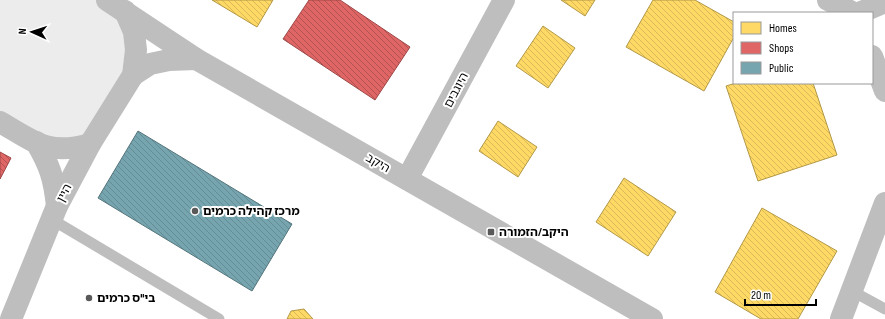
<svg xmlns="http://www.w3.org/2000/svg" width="885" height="319" viewBox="0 0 885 319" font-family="'Sofia Sans Condensed','Noto Sans Hebrew',sans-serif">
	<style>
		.park { fill: #ececec }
		.homes { fill: url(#homes-back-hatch); stroke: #b29847 }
		.shops { fill: url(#shops-back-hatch); stroke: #9d4747 }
		.public { fill: url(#public-back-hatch); stroke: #53747a }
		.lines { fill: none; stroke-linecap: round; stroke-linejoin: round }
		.lane { stroke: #bebebe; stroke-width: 11 }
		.street { stroke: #bebebe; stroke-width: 22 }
		.poi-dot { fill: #595959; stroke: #fff; stroke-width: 1.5 }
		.labels { text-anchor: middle; stroke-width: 4; stroke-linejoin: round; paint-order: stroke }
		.street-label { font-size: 12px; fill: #000; stroke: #fff }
		.poi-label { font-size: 12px; font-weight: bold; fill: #000; stroke: #fff; text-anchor: start }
	</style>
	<defs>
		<pattern id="homes-back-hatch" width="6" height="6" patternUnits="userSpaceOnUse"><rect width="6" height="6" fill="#ffd966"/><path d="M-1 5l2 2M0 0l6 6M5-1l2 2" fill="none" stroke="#d9b857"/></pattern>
		<pattern id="shops-back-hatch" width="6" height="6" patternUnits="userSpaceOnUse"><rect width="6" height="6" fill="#e06666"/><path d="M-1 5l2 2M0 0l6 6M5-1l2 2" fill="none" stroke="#b35252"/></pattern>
		<pattern id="public-back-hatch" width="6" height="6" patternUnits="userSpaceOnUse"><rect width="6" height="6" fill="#76a5af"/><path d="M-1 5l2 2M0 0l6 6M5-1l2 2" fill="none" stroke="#648c95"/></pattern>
	</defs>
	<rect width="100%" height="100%" fill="#fff"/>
	<polygon class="park" points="0,0 107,0 125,11 133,75 72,149 0,122"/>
	<g class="homes">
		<polygon points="212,0 273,0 257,27"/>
		<polygon points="561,0 595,0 585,16"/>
		<polygon points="653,0 695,0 734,22 734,37 704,91 626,47"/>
		<polygon points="543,26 575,48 548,88 516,66"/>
		<polygon points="736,83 813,83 837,155 758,181 726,86"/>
		<polygon points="498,121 537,147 518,177 479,151"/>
		<polygon points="624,178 676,212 648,256 596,222"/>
		<polygon points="762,208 837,251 798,319 761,319 715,292"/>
		<polygon points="304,309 313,319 287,319 291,311"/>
	</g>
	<g class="shops">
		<polygon points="309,0 340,0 410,47 375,100 283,39"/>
		<polygon points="0,152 11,158 0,179"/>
	</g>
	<polygon class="public" points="138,131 292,224 252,291 98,198"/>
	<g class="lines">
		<g class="lane">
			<polyline points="51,219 219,319"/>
			<polyline points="852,291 885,309"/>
		</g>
		<g class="street">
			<polyline points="107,0 196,59 652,319"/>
			<polyline points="828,0 854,13"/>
			<polyline points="859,13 885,2"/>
			<polyline points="872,56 885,91"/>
			<polyline points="133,75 150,64 169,60 196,59"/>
			<path d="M 0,122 C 35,142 48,156 90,144"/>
			<path d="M 36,142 C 50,166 54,178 57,206"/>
			<polyline points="407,179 504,0"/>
			<polyline points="11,319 57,206 90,144 133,75 136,50 134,32 125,11"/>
			<polyline points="841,319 885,203"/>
		</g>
	</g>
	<g class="poi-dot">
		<circle cx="195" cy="211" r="4"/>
		<rect x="487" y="228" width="8" height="8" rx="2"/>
		<circle cx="89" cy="298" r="4"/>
	</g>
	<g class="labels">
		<g class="street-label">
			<text transform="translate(456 90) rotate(-62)" y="4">היוגבים</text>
			<text transform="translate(378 163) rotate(30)" y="4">היקב</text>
			<text transform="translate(64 193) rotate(-62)" y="4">היין</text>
		</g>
		<g class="poi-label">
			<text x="203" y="215">מרכז קהילה כרמים</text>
			<text x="499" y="236">היקב/הזמורה</text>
			<text x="97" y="302">בי"ס כרמים</text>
		</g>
	</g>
	<rect x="733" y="12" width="140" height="72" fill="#ffffff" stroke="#999999"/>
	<rect x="741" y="22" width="20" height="12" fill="#ffd966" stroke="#999999"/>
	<text x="769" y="32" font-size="12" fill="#000000">Homes</text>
	<rect x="741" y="42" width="20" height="12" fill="#e06666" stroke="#999999"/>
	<text x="769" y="52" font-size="12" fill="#000000">Shops</text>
	<rect x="741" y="62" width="20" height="12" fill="#76a5af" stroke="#999999"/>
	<text x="769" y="72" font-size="12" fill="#000000">Public</text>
	<g transform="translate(32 32) rotate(273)" stroke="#ffffff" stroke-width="3" paint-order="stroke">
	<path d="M0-3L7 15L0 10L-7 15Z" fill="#000000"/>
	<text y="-6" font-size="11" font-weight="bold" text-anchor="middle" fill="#000000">N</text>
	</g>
	<path d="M745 299v6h71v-6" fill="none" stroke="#000000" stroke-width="2"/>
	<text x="751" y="299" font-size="12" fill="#000000" stroke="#ffffff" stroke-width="3" paint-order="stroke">20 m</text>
</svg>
